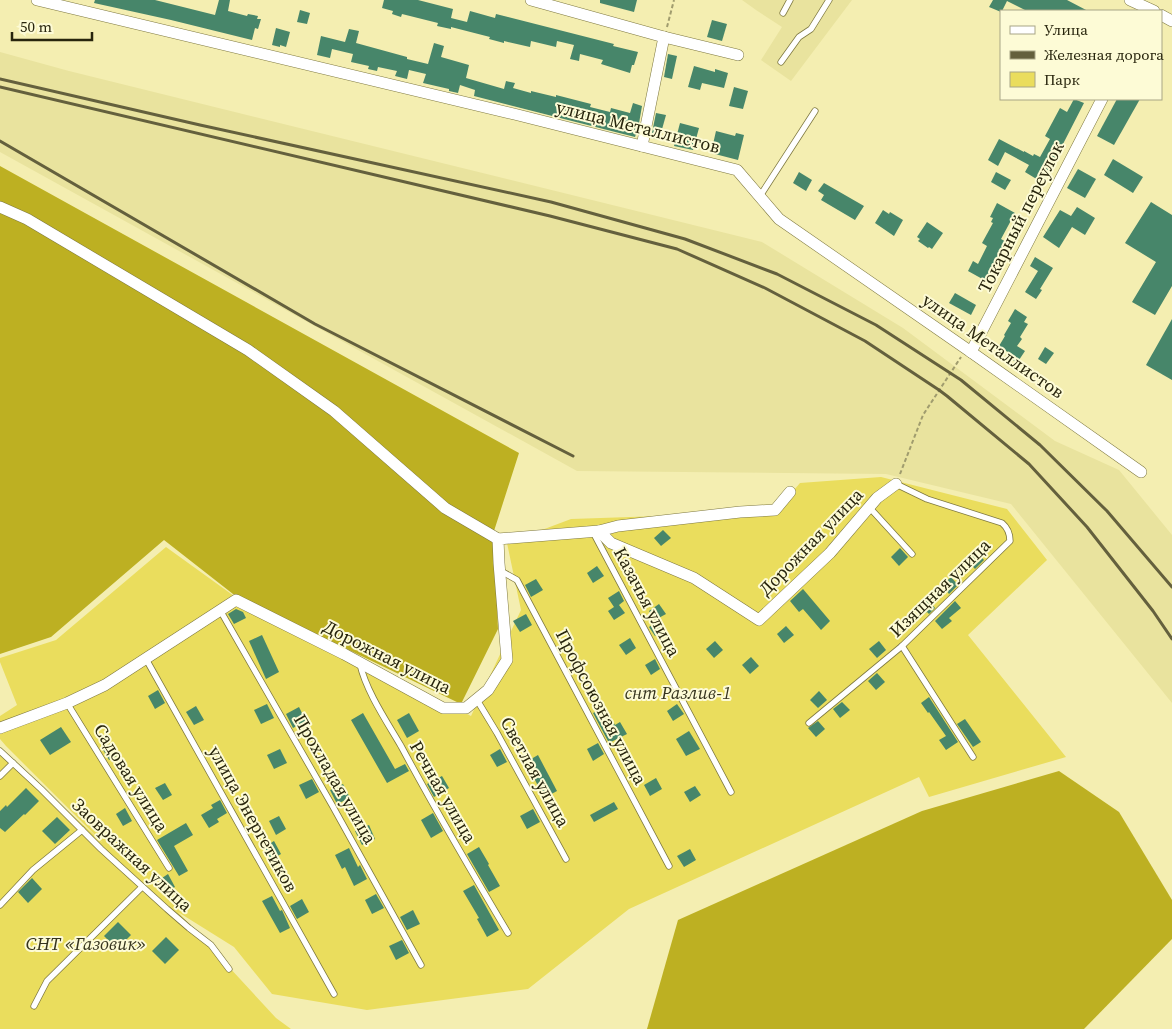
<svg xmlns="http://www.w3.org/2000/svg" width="1172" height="1029" viewBox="0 0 1172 1029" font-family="'Source Serif 4',serif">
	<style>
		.built { fill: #e9e39e }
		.green { fill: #eadd5d }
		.forest { fill: #bdb022 }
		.building { fill: #47866a }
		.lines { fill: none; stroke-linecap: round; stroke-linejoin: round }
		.service-casing { stroke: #7f7940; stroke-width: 7 }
		.minor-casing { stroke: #7f7940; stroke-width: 12 }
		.path { stroke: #a09c6e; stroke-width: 2; stroke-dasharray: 4 2.5; stroke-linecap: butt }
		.service { stroke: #fff; stroke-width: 5.5 }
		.minor { stroke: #fff; stroke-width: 11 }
		.rail { stroke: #64603d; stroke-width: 3 }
		.labels { text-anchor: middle; stroke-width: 4; stroke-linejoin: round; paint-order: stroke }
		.street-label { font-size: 18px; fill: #28250d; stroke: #fdfbd6 }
		.park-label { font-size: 18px; font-style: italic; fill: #35331d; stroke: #fdfbd6 }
	</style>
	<rect width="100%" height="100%" fill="#f4eeb1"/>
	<g class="built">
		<polygon points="742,0 852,0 791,81 761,60 782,27 756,10"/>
		<polygon points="0,52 69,71 762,242 903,328 1055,441 1119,470 1172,535 1172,703 1011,504 886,474 577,471 0,152"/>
	</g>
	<polygon class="green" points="881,477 1007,509 1047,560 968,635 1066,757 929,797 919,777 629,909 528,989 367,1010 272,994 234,947 178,912 276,1018 291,1029 0,1029 0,749 102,842 6,746 0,739 0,716 17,705 0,662 0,658 56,640 166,547 234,596 471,716 521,610 507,543 571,519 775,512 800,483"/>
	<g class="forest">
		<polygon points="0,166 519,453 494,531 498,629 461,704 233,594 164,540 51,637 0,654"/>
		<polygon points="1059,771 1119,812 1172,900 1172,939 1084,1029 647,1029 678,920 922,811"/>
	</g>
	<g class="building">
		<polygon points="95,0 155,0 215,15 219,0 230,0 228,11 247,16 248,14 258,16 257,19 261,19 258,29 255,28 252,40 171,20 94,3"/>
		<polygon points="384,0 418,0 453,9 451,18 467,22 470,11 495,18 496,14 614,44 613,46 638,52 634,65 632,65 630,73 601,64 603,60 580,54 579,61 570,59 574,45 557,41 556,47 531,41 530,47 504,41 504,43 489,39 490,37 451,27 451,29 437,26 438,23 402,14 401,17 392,14 393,11 382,8"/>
		<polygon points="600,0 637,0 634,12 600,3"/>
		<polygon points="993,0 1067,0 1088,11 1027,11 1007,1 1002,11 1001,11 1001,12 989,7"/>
		<polygon points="300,10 310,13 307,24 297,22"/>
		<polygon points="712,20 727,24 722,41 707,37"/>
		<polygon points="276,28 290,32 286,47 280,45 280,47 272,45"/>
		<polygon points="349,29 359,31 356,43 407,57 407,59 428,64 434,43 444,46 441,57 469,65 466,78 504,89 506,81 515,83 513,88 531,93 531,91 556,97 556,95 591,104 590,107 610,112 611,108 630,113 633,103 642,106 637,135 636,134 635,137 474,96 475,90 460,85 458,93 449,91 449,89 423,83 426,74 409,70 407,79 395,76 397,71 378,67 377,71 368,69 369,66 351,62 353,54 332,49 330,58 317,55 321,36 345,42"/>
		<polygon points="668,54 677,56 672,79 664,77"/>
		<polygon points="694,66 715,72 715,69 728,73 724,88 702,83 700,90 688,87"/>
		<polygon points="734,87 748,91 743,109 729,106"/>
		<polygon points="1074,99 1084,103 1043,183 1025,172 1029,165 1005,152 998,166 988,160 999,139 1024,152 1024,151 1033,156 1034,154 1040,157 1050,139 1045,136 1060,108 1067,112"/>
		<polygon points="1117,99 1140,99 1114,145 1097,136"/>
		<polygon points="656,113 666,115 659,140 651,138"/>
		<polygon points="680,123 699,128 693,150 674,146"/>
		<polygon points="716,131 735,136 736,133 744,135 738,160 711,153"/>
		<polygon points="1113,159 1143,177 1133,193 1104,175"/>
		<polygon points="1078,169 1096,179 1085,198 1067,188"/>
		<polygon points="799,172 812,180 806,191 793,183"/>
		<polygon points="996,172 1011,180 1005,190 991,182"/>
		<polygon points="824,183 864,206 855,220 821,200 824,195 818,191"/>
		<polygon points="1151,202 1172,215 1172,286 1155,315 1132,302 1156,262 1125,243"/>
		<polygon points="997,203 1015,213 1001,239 1008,243 986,281 968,271 973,261 978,264 987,246 982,243 993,223 991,222 993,218 990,217"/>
		<polygon points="1077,207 1095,218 1085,235 1072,227 1059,248 1043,237 1060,210 1071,216"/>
		<polygon points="883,210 889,214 890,212 903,220 894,236 875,223"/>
		<polygon points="927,222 943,233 932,249 929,247 928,248 918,241 920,239 917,237"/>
		<polygon points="1035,257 1053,268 1040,289 1042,290 1036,299 1025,292 1038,271 1030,266"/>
		<polygon points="955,293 976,305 971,315 949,303"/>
		<polygon points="1015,309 1027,317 1024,322 1028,324 1020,337 1022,339 1017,346 1025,351 1017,363 1007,356 1009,353 999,346 1005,336 1004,335 1011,323 1008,321"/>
		<polygon points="1172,319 1172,380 1146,365"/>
		<polygon points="1045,347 1054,353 1046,364 1038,359"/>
		<polygon points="663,530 671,538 661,546 654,538"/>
		<polygon points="900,548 908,557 899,566 891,557"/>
		<polygon points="977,552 984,560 975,569 967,560"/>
		<polygon points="597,566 604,576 593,583 587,573"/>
		<polygon points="951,577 958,585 949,594 942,585"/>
		<polygon points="536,579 543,590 531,597 525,585"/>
		<polygon points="803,589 830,621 821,630 803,609 799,612 790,601"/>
		<polygon points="619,591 624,601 619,605 625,613 614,620 608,611 614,607 608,598"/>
		<polygon points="926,597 935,608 929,614 927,612 924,614 917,606"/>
		<polygon points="955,601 961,608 949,618 952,621 942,629 935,621"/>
		<polygon points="659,604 666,614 655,620 649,611"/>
		<polygon points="236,609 243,612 246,618 234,624 228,614"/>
		<polygon points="526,614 532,625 520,632 513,621"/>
		<polygon points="659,620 666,629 655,636 649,627"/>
		<polygon points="786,626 794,635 784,643 777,634"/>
		<polygon points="262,635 279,672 266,679 249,641"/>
		<polygon points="630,638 636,648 626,655 619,645"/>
		<polygon points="715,641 723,650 714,658 706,649"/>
		<polygon points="879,641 886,650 877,658 869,649"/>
		<polygon points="751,657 759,666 750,674 742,665"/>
		<polygon points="655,659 660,669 651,675 645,665"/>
		<polygon points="877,673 885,682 876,690 868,681"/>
		<polygon points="158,690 165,703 155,709 148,696"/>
		<polygon points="819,691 827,700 818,708 810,700"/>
		<polygon points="929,697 958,742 946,750 939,740 946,736 929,712 928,713 921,703"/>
		<polygon points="842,702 850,710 840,718 833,709"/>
		<polygon points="267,704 274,718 261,724 254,710"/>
		<polygon points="677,704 684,714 673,721 667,711"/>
		<polygon points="196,706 204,720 194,725 186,712"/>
		<polygon points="299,707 306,721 293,728 286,714"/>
		<polygon points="605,707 615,725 620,722 627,734 609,743 593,713"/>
		<polygon points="363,713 395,769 405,764 409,771 387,783 351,720"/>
		<polygon points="409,713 419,731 407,738 397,720"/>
		<polygon points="965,719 981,742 973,747 957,724"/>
		<polygon points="818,721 825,729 816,737 808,728"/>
		<polygon points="61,727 71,742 50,755 40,740"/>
		<polygon points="689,731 700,749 686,756 676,739"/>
		<polygon points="112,743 119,755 109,760 102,748"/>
		<polygon points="598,743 604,754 593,761 587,749"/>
		<polygon points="280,749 287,763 274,769 267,755"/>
		<polygon points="500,749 507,762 497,767 490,755"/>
		<polygon points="538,755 557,791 544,798 526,762"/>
		<polygon points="442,776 449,788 434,797 427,784"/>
		<polygon points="656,778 662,789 650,796 644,785"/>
		<polygon points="312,779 319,792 306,799 299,785"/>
		<polygon points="165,783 172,795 163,800 155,788"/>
		<polygon points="343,784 350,798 337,804 330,790"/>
		<polygon points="695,786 701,795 690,802 684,792"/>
		<polygon points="26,788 39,801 25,815 24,814 5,832 0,828 0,811 6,805 7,807"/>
		<polygon points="220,800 227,813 217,819 219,822 209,828 201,815 213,808 211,805"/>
		<polygon points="614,802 618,809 594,822 590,815"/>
		<polygon points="125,808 132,821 123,826 116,814"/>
		<polygon points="533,809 540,822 527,829 520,816"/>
		<polygon points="433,813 443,831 431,838 421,820"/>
		<polygon points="279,816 286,829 276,835 269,821"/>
		<polygon points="57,817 70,830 55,844 42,831"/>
		<polygon points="186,823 193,835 174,846 188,871 179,876 157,840"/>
		<polygon points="369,825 375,839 362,845 355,831"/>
		<polygon points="274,841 281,854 271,860 264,847"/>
		<polygon points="479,847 489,864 488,865 500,886 489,892 467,854"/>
		<polygon points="349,848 358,867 360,865 367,879 354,886 345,867 342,869 335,855"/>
		<polygon points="690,849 696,860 684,867 677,856"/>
		<polygon points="168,874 175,887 166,892 159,880"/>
		<polygon points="32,878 42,889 28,903 18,892"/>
		<polygon points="474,885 499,930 487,937 477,919 479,918 463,891"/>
		<polygon points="376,894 384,908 372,914 365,900"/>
		<polygon points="272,896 280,911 282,910 290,928 280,933 262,901"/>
		<polygon points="302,899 309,912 297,919 290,906"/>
		<polygon points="413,910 420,924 407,930 400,917"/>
		<polygon points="118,922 131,935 117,949 104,936"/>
		<polygon points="166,937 179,950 165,964 152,951"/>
		<polygon points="402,940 409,953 396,960 389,946"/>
	</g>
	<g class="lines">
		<defs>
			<g id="service">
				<polyline points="783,13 790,0"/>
				<polyline points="781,62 799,37 811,29 829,0"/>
				<polyline points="760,196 815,111"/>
				<polyline points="869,507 912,554"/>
				<polyline points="593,532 731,792"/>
				<polyline points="499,570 517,580 669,866"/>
				<polyline points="220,610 332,805 421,965"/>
				<polyline points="902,646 973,757"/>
				<polyline points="146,659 334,994"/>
				<path d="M 360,664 C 366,691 387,722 401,746 C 435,809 471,871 508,933"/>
				<polyline points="477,700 497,733 566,859"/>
				<polyline points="67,703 169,868"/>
				<path d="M 809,723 L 902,646 L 1010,541 C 1010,533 1008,528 1002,523 L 927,499 L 896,484"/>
				<polyline points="0,751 41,789 101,849 167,909 189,928 211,945 229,969"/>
				<polyline points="0,776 13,763"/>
				<polyline points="0,905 33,870 82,830"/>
				<polyline points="34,1006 47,981 142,887"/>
			</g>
			<g id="minor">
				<polyline points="37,0 514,114 737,170 779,219 971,352 1141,472"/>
				<polyline points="531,0 664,37 738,55"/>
				<polyline points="1130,0 1154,11"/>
				<polyline points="1161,15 1172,21"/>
				<polyline points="642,146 664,37"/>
				<polyline points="0,207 27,219 248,350 334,411 445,508 498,539"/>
				<polyline points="971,352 1102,99"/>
				<polyline points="599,531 618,526 740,512 775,510 790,492"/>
				<polyline points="0,728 67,703 105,685 236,600 344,654 443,708 466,708 488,690 507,660 499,563 498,539 599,531 611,543 694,578 759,620 830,553 877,498 896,484"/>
			</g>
		</defs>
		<use href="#service" class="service-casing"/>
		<use href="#minor" class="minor-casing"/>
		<g class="path">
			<polyline points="667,27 674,0"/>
			<polyline points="900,474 923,415 961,357"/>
		</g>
		<use href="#service" class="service"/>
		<use href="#minor" class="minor"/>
		<g class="rail">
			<polyline points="0,79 200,125 551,202 685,239 777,274 876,325 961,380 1040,445 1107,511 1172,587"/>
			<polyline points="0,87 550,216 677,249 765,288 865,341 939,390 947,396 1029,464 1087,527 1153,611 1172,639"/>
			<polyline points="0,141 315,324 573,456"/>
		</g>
	</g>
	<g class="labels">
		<g class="street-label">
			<text transform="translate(638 127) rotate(14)" y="6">улица Металлистов</text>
			<text transform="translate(1021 217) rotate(-63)" y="6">Токарный переулок</text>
			<text transform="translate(993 346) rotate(35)" y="6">улица Металлистов</text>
			<text transform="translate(811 542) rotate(-46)" y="6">Дорожная улица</text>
			<text transform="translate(940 588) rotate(-44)" y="6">Изящная улица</text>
			<text transform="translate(647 602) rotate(62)" y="6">Казачья улица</text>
			<text transform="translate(387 657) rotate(27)" y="6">Дорожная улица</text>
			<text transform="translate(601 707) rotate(62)" y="6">Профсоюзная улица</text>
			<text transform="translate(535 772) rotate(61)" y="6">Светлая улица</text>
			<text transform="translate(131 778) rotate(58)" y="6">Садовая улица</text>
			<text transform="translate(335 779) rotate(60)" y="6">Прохладая улица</text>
			<text transform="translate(443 792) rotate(60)" y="6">Речная улица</text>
			<text transform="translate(253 819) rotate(61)" y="6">улица Энергетиков</text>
			<text transform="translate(132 855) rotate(43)" y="6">Заовражная улица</text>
		</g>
		<g class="park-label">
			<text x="678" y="699">снт Разлив-1</text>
			<text x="86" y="950">СНТ «Газовик»</text>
		</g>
	</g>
	<rect x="1000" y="10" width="162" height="90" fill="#fdfbd6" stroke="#a8a586"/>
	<rect x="1010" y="26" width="25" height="8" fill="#ffffff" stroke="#a8a586"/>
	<text x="1044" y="35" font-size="15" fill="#28250d">Улица</text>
	<rect x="1010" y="51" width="25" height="8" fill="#64603d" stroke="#a8a586"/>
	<text x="1044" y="60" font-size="15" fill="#28250d">Железная дорога</text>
	<rect x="1010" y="72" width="25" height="15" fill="#eadd5d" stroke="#a8a586"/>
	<text x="1044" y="85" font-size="15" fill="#28250d">Парк</text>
	<path d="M12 32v8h80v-8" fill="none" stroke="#28250d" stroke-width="2.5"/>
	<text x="20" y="32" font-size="15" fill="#28250d" stroke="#fdfbd6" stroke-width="4" paint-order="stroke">50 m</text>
</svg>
